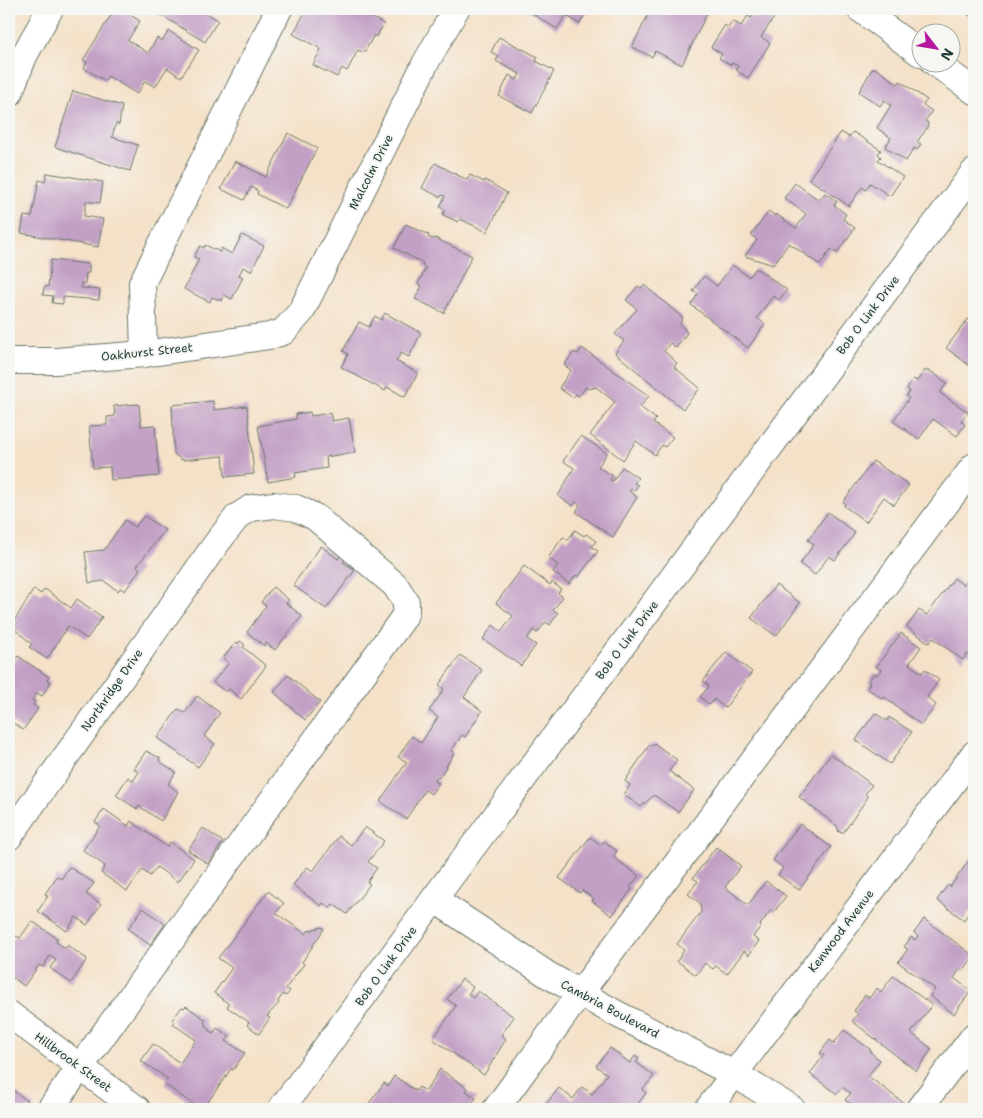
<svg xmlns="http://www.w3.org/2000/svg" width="983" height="1118" viewBox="0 0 983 1118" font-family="'Shantell Sans',sans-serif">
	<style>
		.building { fill: #c2a0c5 }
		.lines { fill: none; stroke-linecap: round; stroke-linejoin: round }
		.minor-casing { stroke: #6a7668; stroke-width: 28 }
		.minor { stroke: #fff; stroke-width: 26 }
		.labels { text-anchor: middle; stroke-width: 4; stroke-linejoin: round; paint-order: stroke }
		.street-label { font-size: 12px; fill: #1f3d34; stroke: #f6f6f2 }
	</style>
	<rect width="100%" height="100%" fill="#f6f6f2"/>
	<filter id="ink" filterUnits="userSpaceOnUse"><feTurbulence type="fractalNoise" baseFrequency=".02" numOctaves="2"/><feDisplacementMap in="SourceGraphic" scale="10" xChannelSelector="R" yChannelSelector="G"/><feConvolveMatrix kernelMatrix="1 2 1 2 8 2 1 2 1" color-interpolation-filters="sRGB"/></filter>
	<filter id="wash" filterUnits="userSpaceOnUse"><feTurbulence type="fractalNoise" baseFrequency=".0096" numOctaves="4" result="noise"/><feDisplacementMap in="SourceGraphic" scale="20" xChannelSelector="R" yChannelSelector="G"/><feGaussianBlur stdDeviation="1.12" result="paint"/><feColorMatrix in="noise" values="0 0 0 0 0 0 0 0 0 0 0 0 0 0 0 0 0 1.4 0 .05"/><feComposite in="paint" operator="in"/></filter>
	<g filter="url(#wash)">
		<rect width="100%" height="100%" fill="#f4e1c8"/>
		<g id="blocks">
			<g class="building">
				<polygon points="115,9 121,9 140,21 128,40 148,53 157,38 162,41 169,31 199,50 181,77 167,68 155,87 145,81 137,94 108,76 105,81 84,68 87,62 83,60"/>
				<polygon points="151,9 199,9 218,20 205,42"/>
				<polygon points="307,9 355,9 384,24 376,37 374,35 364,53 358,50 347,71 342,68 337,77 313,65 321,49 293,34"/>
				<polygon points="525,9 589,9 579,24 566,15 557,29"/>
				<polygon points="651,9 709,9 682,65 655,51 652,57 632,47"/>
				<polygon points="757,9 770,9 777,13 761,37 770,43 748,78 736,70 738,66 732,63 731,65 719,58 722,54 711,47 725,25 728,28 733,21 741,26 748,16 751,18"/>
				<polygon points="961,9 974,9 974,19"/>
				<polygon points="499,37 538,57 536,61 554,71 532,113 499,96 509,75 517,80 520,74 496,61 499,56 491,52"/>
				<polygon points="875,68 898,84 900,81 927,100 923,105 932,111 925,121 928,123 927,128 917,142 921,144 917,150 914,148 906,161 885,147 891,138 877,128 891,105 884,100 880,106 859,92 872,69"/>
				<polygon points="73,91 122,106 119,125 116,123 112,137 138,145 130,171 55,147"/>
				<polygon points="841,132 849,137 853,132 881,150 878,154 881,157 878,160 903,177 890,196 870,183 866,190 862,187 849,206 809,179"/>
				<polygon points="288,133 317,148 286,209 257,194 258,191 251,187 244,200 221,189 235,161 266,177"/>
				<polygon points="435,163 467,180 470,175 484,182 485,180 507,193 487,232 460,219 458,222 443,215 445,210 440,207 445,196 442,195 440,197 422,188"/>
				<polygon points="47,173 103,182 100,203 86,201 84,216 103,219 98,247 21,233 24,216 32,217 39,180 45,182"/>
				<polygon points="795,183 819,200 825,193 837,202 834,205 846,214 843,219 855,228 837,253 831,249 820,265 789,243 773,265 745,256 757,240 751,235 769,211 775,216 776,214 796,228 806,214 784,198"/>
				<polygon points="406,224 429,235 428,237 433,239 435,238 472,256 444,313 415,299 422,286 418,284 426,268 422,266 423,263 394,248"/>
				<polygon points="242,235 264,246 251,271 243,267 239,275 243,277 232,299 224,295 222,301 212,297 210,302 184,289 199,259 194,257 200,246 204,248 205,245 220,252 221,248 232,254"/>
				<polygon points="51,260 89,264 89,273 86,273 85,283 81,283 81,288 100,290 99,300 63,297 63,304 52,303 53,296 43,295 44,287 48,287"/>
				<polygon points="732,265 749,277 756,268 787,290 779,300 773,296 757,318 765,324 748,348 691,305 698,294 693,291 704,276 717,286"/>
				<polygon points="644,285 683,318 680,323 687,333 676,348 670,343 664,351 677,363 674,367 700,388 683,409 615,353 624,341 615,334 637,309 626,300 638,286 641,288"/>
				<polygon points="385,313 421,333 409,357 401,353 396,361 418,373 405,397 387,387 385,391 341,367 348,354 343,351 359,322 369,327 375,316 381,320"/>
				<polygon points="968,319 974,323 974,361 970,366 946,348"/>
				<polygon points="582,348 649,396 640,407 656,419 653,423 673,437 665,447 662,445 655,455 636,441 623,460 590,435 615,402 596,387 589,389 586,387 579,396 576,394 573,398 559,388 571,370 564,365 574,352 578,354"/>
				<polygon points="925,370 928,372 929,370 947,383 940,393 968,412 961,421 965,425 957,436 933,419 919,439 893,421 909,398 906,396 910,391 907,389 913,379 917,381"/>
				<polygon points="213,401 214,410 247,406 254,474 225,477 223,456 182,460 174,454 172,405"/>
				<polygon points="139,404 141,426 155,425 159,476 111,480 110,467 93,468 89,426 107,425 107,417 115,416 114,406"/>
				<polygon points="310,412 311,416 330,413 332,421 349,418 355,452 326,457 327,468 295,473 296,477 268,482 258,426 296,419 296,414"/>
				<polygon points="581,436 607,453 598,467 613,476 610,480 613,481 622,467 638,478 634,483 638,485 634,491 631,489 629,491 637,497 613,537 576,512 580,505 576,502 573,506 558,496 574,468 563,461"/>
				<polygon points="873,461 909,485 894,505 884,497 866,522 844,506 845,503 843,502"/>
				<polygon points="828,512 855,533 835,560 829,556 815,575 800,564 814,544 808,540"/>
				<polygon points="144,516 165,530 137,566 140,569 125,591 120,588 118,591 104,581 89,583 85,552 104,550 125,520 135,527"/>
				<polygon points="575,530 584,536 586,534 596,541 592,547 598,551 578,577 576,575 569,584 553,572 558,565 548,558 563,537 568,540"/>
				<polygon points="321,546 338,559 340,556 345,560 343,562 355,570 326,609 293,585"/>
				<polygon points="524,566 550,585 552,582 561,589 558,593 563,597 553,610 558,613 550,625 546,622 537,633 533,630 527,639 536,645 521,666 483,639 493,625 501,632 513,616 496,603"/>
				<polygon points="974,569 974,651 970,656 967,654 963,660 933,638 929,643 907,627 919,610 927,615 954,578 963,585"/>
				<polygon points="776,585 800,603 776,636 751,618"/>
				<polygon points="273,587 289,600 286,603 302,616 275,650 266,643 264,646 247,632 266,606 261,602"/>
				<polygon points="34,589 41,594 45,589 71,608 77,599 102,617 87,639 68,626 47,659 29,647 32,644 11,626"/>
				<polygon points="901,633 921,647 909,664 922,673 925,669 939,680 927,697 936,705 921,725 884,697 883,699 867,688 870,683 868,682 874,673 877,675 881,670 876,667"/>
				<polygon points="240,641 245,645 243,647 266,666 241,699 229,689 226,692 213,682 229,663 223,658 236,642 238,644"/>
				<polygon points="726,652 752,672 725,708 714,699 710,705 700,697 709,686 703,681"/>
				<polygon points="460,655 482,670 464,697 482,711 465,737 462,735 451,751 454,753 439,778 437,777 435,781 439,783 431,794 425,790 406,819 380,801 407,762 398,757 412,736 421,743 438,717 429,711 444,689 439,685"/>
				<polygon points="18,656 49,677 47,680 51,682 42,696 37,693 32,700 35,702 33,705 38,709 23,730 9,720 9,669"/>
				<polygon points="288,675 320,702 305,720 274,692"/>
				<polygon points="197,696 220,713 204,736 215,744 198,767 157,738 178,709 185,713"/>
				<polygon points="875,713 887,721 889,717 912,732 890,764 856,740"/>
				<polygon points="654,743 677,760 669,771 694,790 678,812 654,795 641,807 624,795 630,785 625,781 650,744 652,746"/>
				<polygon points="146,751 160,758 159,761 176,772 168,784 178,792 161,821 139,806 137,809 116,795 128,777 133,781 139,772 134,769"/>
				<polygon points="831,754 872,785 865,794 868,797 843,833 839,832 837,826 799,797"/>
				<polygon points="104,809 128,826 131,821 167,847 170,842 194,859 178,882 157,867 150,876 142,870 127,891 101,873 105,866 83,850 100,826 95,822"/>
				<polygon points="800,824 831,847 799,890 778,875 783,868 773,860"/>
				<polygon points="365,827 384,841 368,862 377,868 367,882 370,884 347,914 333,904 330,908 323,903 321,906 293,885 307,867 313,871 339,836 351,845"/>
				<polygon points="203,828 223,842 208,864 188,850"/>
				<polygon points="590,837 601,845 604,841 617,851 613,857 639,876 630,887 632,889 612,916 592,901 594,899 582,890 580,893 559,878"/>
				<polygon points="716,847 741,866 725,887 748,905 766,881 786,896 774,912 771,910 760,925 761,926 753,937 759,941 749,955 744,951 727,974 716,966 713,969 705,963 696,975 677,961 684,950 677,944 701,912 700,903 688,894 698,881 693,878"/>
				<polygon points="972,856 974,858 974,914 970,911 964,920 937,900 948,885 950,887"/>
				<polygon points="69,867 94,883 86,894 101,904 87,925 76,917 67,931 38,911 48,896 45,894 57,876 61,879"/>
				<polygon points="268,891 284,903 276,913 306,934 308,931 321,927 324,929 302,962 304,964 286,988 290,991 286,996 283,994 278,1001 279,1003 267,1016 270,1018 259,1034 247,1025 249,1022 227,1007 229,1004 214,993 232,968 218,958"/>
				<polygon points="143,908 165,924 150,945 128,929"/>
				<polygon points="924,919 974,956 963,971 960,969 954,978 971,991 954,1014 930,996 935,989 898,962 908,949 904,947 911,937 915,940 918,936 914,933"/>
				<polygon points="32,921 58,939 55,941 65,948 67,945 87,959 71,983 50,968 56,960 50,956 43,967 39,965 24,986 9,975 9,946 16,936 20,938"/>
				<polygon points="893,976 932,1005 911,1033 932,1049 916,1071 852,1021 858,1014 854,1011 865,995 869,998 877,988 881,992"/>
				<polygon points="462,979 473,987 468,994 473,998 478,991 514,1017 501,1035 506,1039 484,1075 433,1039 456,1006 447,999"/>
				<polygon points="186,1006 206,1020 204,1022 208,1029 213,1033 217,1028 230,1036 226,1041 245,1053 233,1070 231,1069 203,1109 200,1109 164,1084 168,1079 141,1061 153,1044 180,1063 196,1040 173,1024 174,1022 172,1020 182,1007 184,1008"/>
				<polygon points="844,1030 871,1050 870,1052 880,1060 868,1076 909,1107 907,1109 857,1109 845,1100 851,1093 842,1087 837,1094 810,1074 824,1055 820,1053 830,1040 834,1043"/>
				<polygon points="610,1048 630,1063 635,1056 639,1059 636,1062 654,1076 642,1090 646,1093 634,1109 553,1109 546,1104 559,1088 573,1099 582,1087 592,1094 607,1074 596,1066"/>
				<polygon points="440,1069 467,1088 466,1091 476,1098 468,1109 365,1109 384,1083 388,1086 394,1076 416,1091 419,1087 426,1091"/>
				<polygon points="10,1088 34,1106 32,1109 9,1109"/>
			</g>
		</g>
	</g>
	<g filter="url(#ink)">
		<use href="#blocks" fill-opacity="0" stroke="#6a7668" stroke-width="1"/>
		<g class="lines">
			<defs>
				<g id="minor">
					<polyline points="860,9 920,53"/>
					<polyline points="934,62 974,91"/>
					<polyline points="9,94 24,56 50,9"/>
					<polyline points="144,354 142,283 279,9"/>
					<polyline points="9,361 56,361 144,354 269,336 283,332 301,312 425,64 456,9"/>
					<polyline points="9,837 216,544 237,517 251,508 274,505 296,508 315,517 395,585 406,602 406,610 404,617 50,1109"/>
					<polyline points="434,899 548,975 617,1014 734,1074 792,1109"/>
					<polyline points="9,1014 137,1109"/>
					<polyline points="281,1109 434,899 974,172"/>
					<polyline points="496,1109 580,993 974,466"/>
					<polyline points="708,1109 974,754"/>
					<polyline points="919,1109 974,1036"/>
				</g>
			</defs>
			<use href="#minor" class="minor-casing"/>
			<use href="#minor" class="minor"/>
		</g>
	</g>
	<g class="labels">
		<g class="street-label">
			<text transform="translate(371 172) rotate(-63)" y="4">Malcolm Drive</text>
			<text transform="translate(868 315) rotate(-53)" y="4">Bob O Link Drive</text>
			<text transform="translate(147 352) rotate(-6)" y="4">Oakhurst Street</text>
			<text transform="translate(627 640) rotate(-53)" y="4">Bob O Link Drive</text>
			<text transform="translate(112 690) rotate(-55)" y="4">Northridge Drive</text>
			<text transform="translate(841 931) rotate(-53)" y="4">Kenwood Avenue</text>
			<text transform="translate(386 966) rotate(-54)" y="4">Bob O Link Drive</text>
			<text transform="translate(610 1009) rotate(28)" y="4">Cambria Boulevard</text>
			<text transform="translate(73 1062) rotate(36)" y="4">Hillbrook Street</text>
		</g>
	</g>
	<rect width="983" height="1118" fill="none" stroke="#f6f6f2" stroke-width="30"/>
	<g transform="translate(936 48) rotate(121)"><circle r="24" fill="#f6f6f2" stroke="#a0aca6"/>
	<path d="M0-4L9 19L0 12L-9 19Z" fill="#b5179e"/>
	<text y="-8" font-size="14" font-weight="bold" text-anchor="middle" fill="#1f3d34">N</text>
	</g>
</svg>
